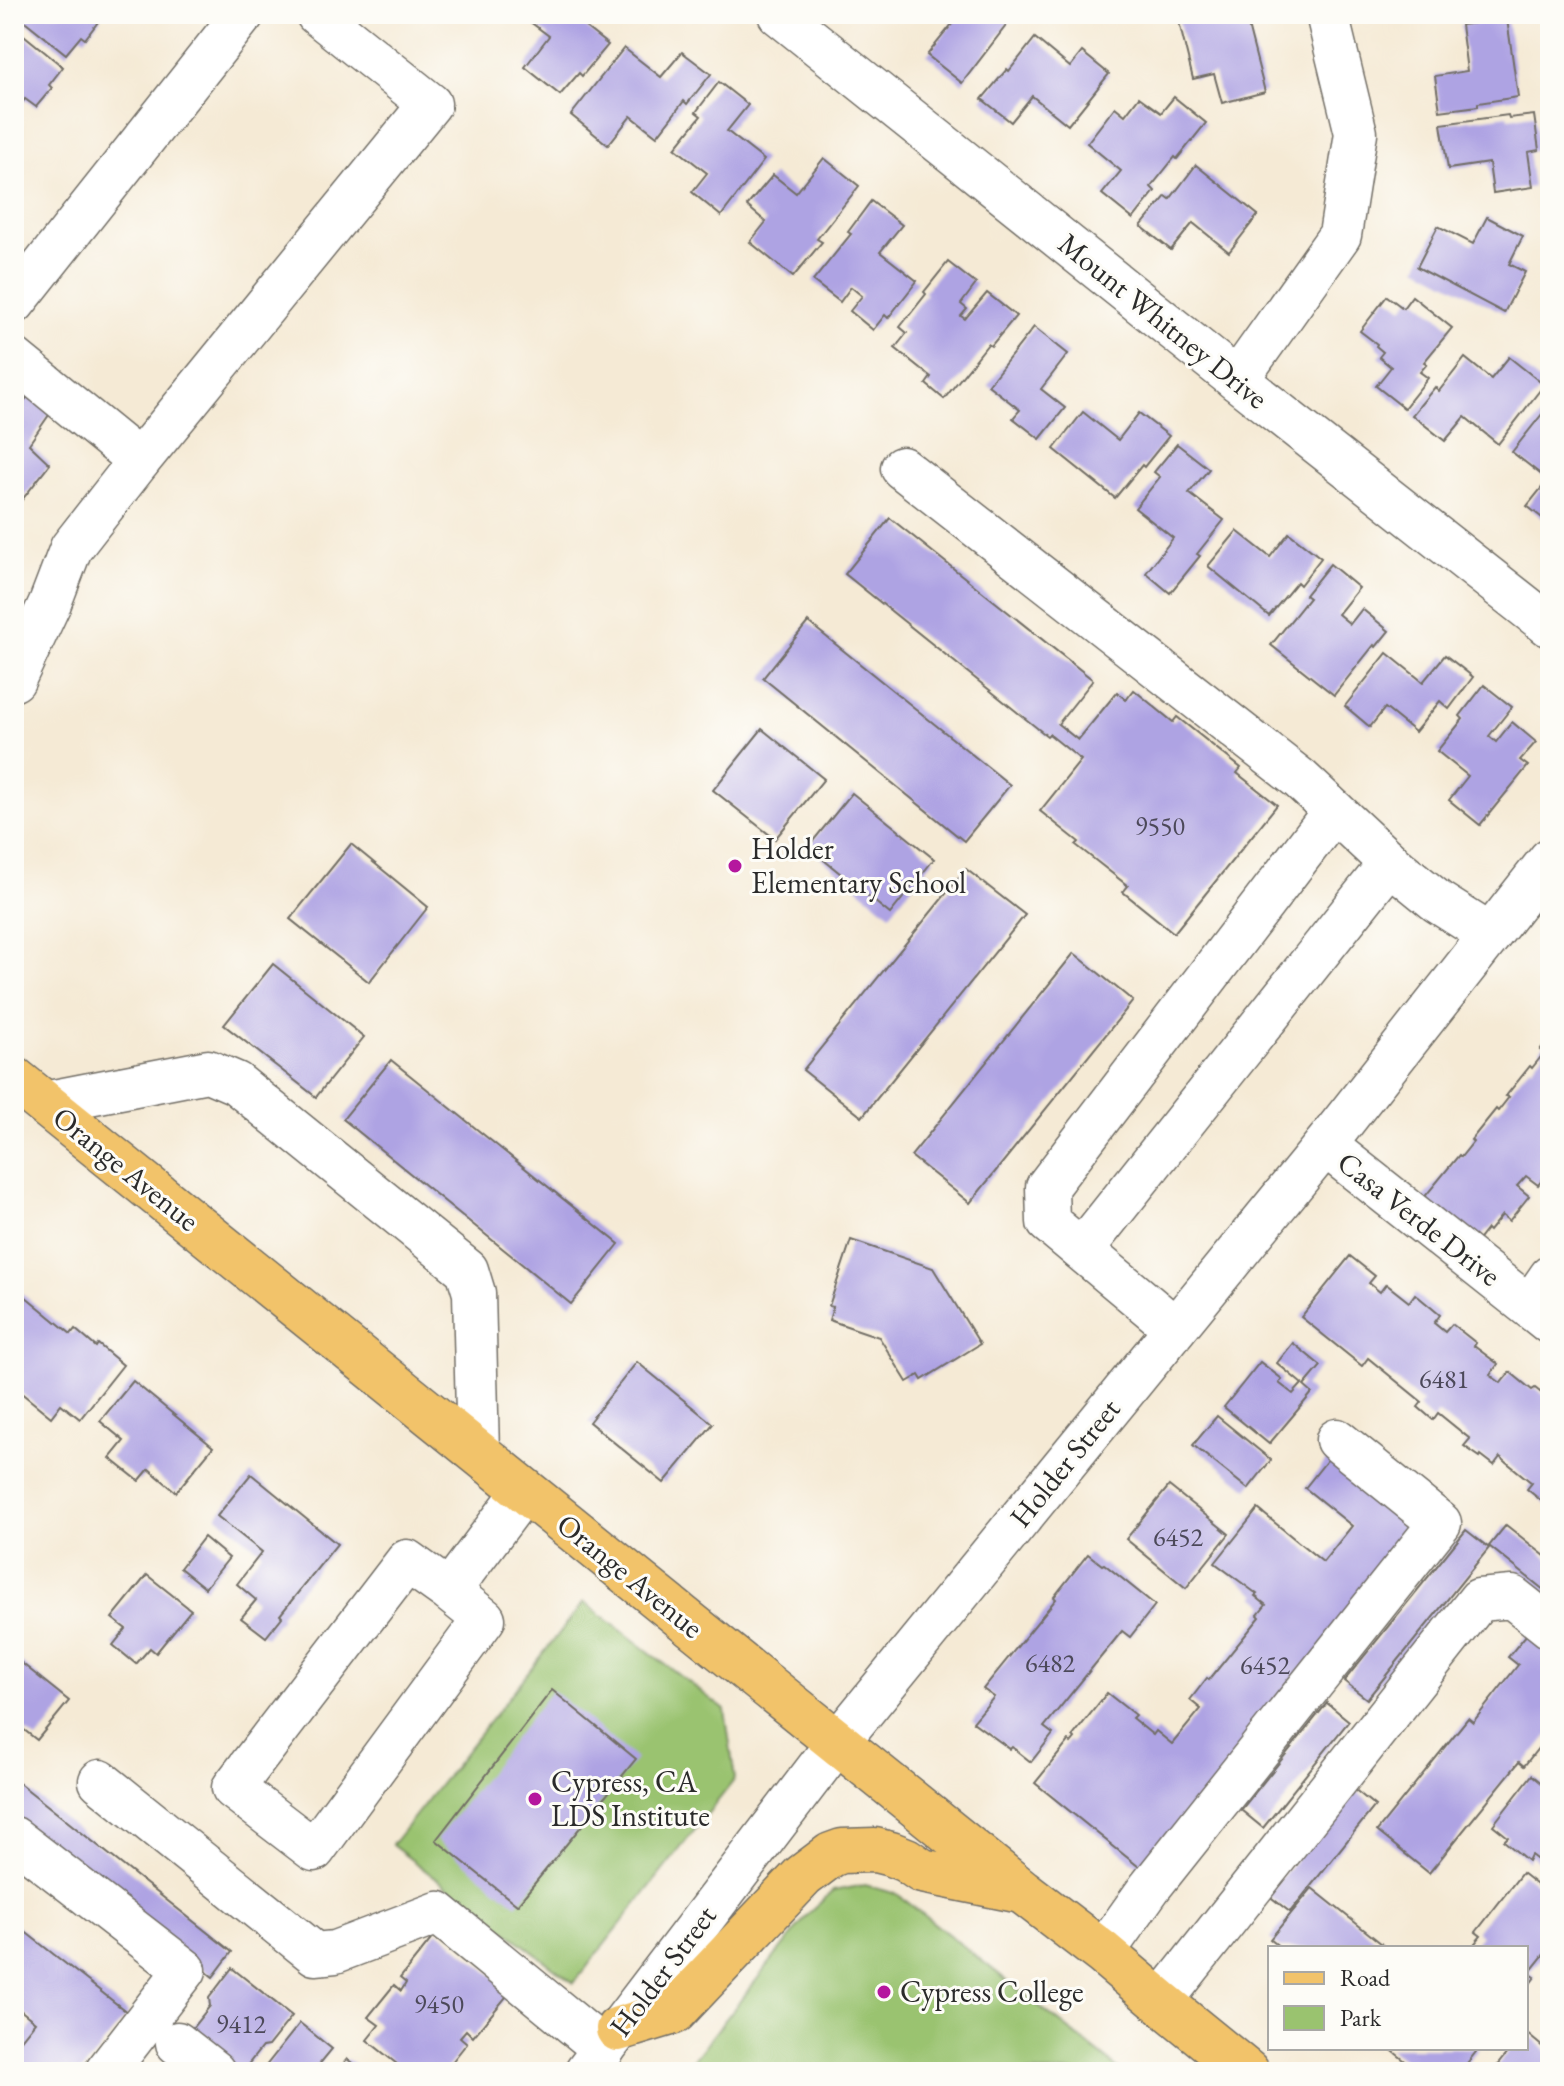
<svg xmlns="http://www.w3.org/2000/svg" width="1564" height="2086" viewBox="0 0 1564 2086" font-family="'EB Garamond',serif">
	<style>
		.green { fill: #9ac36f; stroke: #62774d; stroke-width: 2 }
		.building { fill: #aea3e3 }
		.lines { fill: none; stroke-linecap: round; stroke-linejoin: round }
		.minor-casing { stroke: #726e66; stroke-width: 45 }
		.major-casing { stroke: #726e66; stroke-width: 47 }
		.minor { stroke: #fff; stroke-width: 42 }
		.major { stroke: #f2c36a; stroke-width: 44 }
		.poi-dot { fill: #b5179e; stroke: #fdfcf7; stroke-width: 3 }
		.labels { text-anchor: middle; stroke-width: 6; stroke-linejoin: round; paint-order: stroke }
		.number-label { font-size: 26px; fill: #4c4959 }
		.street-label { font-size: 30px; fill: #2b2b2b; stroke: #fdfcf7 }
		.poi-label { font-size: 30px; fill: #2b2b2b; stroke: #fdfcf7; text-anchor: start }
	</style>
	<rect width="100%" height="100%" fill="#fdfcf7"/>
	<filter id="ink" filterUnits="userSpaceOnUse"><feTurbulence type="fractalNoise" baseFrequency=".0125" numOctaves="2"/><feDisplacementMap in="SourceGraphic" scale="16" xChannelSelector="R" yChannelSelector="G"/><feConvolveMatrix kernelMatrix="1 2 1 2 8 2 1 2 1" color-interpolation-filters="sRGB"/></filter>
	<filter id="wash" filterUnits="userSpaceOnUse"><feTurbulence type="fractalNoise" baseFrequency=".006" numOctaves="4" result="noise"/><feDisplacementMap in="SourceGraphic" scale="32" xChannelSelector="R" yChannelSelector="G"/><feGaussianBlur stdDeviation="1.8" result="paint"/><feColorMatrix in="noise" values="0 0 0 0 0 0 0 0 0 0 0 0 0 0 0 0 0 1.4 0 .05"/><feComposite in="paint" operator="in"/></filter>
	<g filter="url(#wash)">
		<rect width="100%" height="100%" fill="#f5ead5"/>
		<g class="green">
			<polygon points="584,1602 725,1710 735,1779 574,1983 392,1845"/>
			<polygon points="865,1885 897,1894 1123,2072 684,2072 810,1912 833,1891"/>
		</g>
		<g id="blocks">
			<g class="building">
				<polygon points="16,14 96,14 101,18 85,39 81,36 66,54"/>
				<polygon points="535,14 593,14 584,26 608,45 582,76 579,73 560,95 525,67 549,36 529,21"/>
				<polygon points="942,14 1015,14 962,83 927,55 953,23"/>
				<polygon points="1177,14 1245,14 1265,92 1222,103 1214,74 1193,79"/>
				<polygon points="1507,19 1518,97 1478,103 1478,106 1440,111 1435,76 1467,71 1461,25"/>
				<polygon points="14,27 63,67 49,85 52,88 36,107 25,99 14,113"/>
				<polygon points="1035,38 1070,67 1082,52 1109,74 1068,125 1032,96 1011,122 982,99 1007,69 1009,71"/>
				<polygon points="624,48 661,77 682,52 711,74 687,104 684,101 657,136 631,116 608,145 571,115"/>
				<polygon points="719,82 748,105 727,131 764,160 721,216 692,192 707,173 675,148 701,116 696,112"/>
				<polygon points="1139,97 1161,113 1174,97 1206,123 1177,159 1175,157 1151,187 1155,191 1133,219 1102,194 1121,171 1087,143 1115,107 1125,115"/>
				<polygon points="1508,115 1509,118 1534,115 1539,150 1528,152 1533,187 1493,193 1489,163 1448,169 1441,124"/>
				<polygon points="824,158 859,186 817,239 822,242 793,277 750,242 766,222 747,206 773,175 796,193"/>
				<polygon points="1196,165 1258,215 1229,252 1193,223 1171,250 1141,226 1166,196 1170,199"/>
				<polygon points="871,201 902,225 880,252 917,281 888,318 885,315 873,330 850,311 862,296 851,287 840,302 813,281 851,234 848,232"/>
				<polygon points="1487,217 1523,236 1509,264 1525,272 1504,313 1417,267 1438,226 1473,244"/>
				<polygon points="948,262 976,284 961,304 967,309 961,316 965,319 987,293 1016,316 991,346 988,344 944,399 926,384 931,377 895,348 907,333 900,327 926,294 924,292"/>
				<polygon points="1387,296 1403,308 1412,296 1452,328 1424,362 1427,364 1420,372 1428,378 1404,408 1376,386 1391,367 1379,357 1383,352 1376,346 1377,344 1360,331"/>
				<polygon points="1034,327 1068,354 1041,389 1065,408 1040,439 1013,418 1020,410 988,385"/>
				<polygon points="1509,357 1544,385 1498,444 1465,417 1445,441 1412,415 1435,387 1439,391 1465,358 1491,379"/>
				<polygon points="29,395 51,412 29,444 50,464 14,510 14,406 18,409"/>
				<polygon points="1550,404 1550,524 1527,506 1548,480 1512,452"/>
				<polygon points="1083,412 1118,440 1139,413 1169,436 1144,467 1142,465 1115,498 1054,449"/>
				<polygon points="1177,444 1209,469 1189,493 1224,520 1197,554 1200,556 1170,593 1146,573 1173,538 1135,508 1160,477 1154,472"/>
				<polygon points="890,518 1093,680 1058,724 1078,740 1117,692 1126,700 1134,690 1173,722 1177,717 1241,768 1237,773 1277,805 1174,933 1123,892 1128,886 1076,845 1079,842 1040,811 1081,760 1049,734 1047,736 845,574"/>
				<polygon points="1237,531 1270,557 1289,533 1321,558 1300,585 1297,582 1269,616 1208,566"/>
				<polygon points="1330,564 1359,588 1338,614 1350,624 1362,609 1389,631 1376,647 1374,645 1334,695 1271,645 1309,598 1305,595"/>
				<polygon points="808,622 1010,785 964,841 763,678"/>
				<polygon points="1387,653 1423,682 1445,655 1473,677 1449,709 1440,701 1415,732 1385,708 1370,727 1345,706"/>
				<polygon points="1484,685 1512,707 1489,736 1496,742 1512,722 1536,742 1520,760 1528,766 1480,825 1449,800 1468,776 1437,751 1463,719 1460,716"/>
				<polygon points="762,729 824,779 775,839 713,790"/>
				<polygon points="852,793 934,859 890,914 808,847"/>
				<polygon points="351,844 428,907 369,982 290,919"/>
				<polygon points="966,869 1025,915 862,1117 803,1070"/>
				<polygon points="1074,953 1133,1001 970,1203 911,1156"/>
				<polygon points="273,964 364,1037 316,1097 224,1025"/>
				<polygon points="1550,1037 1550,1170 1538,1185 1526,1176 1517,1186 1529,1196 1509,1221 1502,1215 1489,1231 1487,1229 1476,1243 1422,1200 1459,1155 1461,1157 1473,1142 1471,1140 1496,1109 1498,1111 1509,1097 1506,1096 1530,1066 1532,1068 1544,1053 1540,1050"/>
				<polygon points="391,1060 619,1244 571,1304 343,1119"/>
				<polygon points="851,1240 933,1268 980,1344 922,1380 919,1375 907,1382 879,1337 829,1320 833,1307 829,1306"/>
				<polygon points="1350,1256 1375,1276 1369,1283 1380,1292 1386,1284 1409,1302 1415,1294 1440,1315 1434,1323 1445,1332 1452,1324 1476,1343 1474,1346 1498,1364 1490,1375 1501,1383 1510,1372 1532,1390 1535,1388 1550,1400 1550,1508 1527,1489 1532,1483 1500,1457 1494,1465 1481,1455 1480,1457 1464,1446 1470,1439 1438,1413 1433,1420 1418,1407 1422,1402 1368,1358 1362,1366 1301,1317"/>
				<polygon points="14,1287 71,1334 75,1329 96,1347 98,1344 123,1365 80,1419 61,1404 51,1417 14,1387 14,1361 22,1352 14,1346"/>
				<polygon points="1293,1343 1321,1366 1304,1386 1312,1393 1269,1444 1224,1407 1260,1362 1282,1379 1279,1383 1293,1394 1302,1384 1277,1363"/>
				<polygon points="637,1362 713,1424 664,1483 589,1422"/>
				<polygon points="133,1381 213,1447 176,1492 149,1469 139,1481 110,1458 124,1441 100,1421"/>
				<polygon points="1217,1416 1271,1460 1248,1489 1193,1445"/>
				<polygon points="1332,1454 1418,1529 1149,1875 1035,1783 1069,1741 1071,1743 1075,1738 1073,1736 1107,1693 1135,1715 1132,1718 1153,1735 1156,1731 1172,1744 1201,1709 1190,1700 1207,1678 1209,1680 1260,1617 1258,1615 1266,1605 1255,1596 1257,1594 1215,1563 1258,1509 1323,1562 1352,1526 1305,1488"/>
				<polygon points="251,1474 337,1544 280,1615 282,1617 266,1637 241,1618 256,1600 237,1584 262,1552 217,1516"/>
				<polygon points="1169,1486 1229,1534 1186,1588 1126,1539"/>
				<polygon points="1506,1525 1550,1560 1550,1595 1489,1546"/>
				<polygon points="1466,1530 1489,1548 1367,1699 1344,1681"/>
				<polygon points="204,1537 229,1558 205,1588 180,1568"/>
				<polygon points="1088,1554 1102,1565 1104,1564 1155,1605 1130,1637 1122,1631 1044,1727 1053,1734 1031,1762 1012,1747 1010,1749 973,1722 994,1697 983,1689 1056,1599 1054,1597"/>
				<polygon points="147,1575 191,1610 156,1653 150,1648 136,1664 113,1645 126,1629 112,1618"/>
				<polygon points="1527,1634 1550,1652 1550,1733 1524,1766 1519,1762 1429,1873 1377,1831 1468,1718 1473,1722 1518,1665 1508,1657"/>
				<polygon points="14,1657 69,1701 37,1740 14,1722"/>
				<polygon points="552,1690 636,1759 517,1905 436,1840"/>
				<polygon points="1327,1703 1349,1721 1263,1828 1241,1810"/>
				<polygon points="1532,1775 1550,1790 1550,1870 1531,1855 1528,1861 1504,1841 1508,1837 1493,1825"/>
				<polygon points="14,1779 232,1952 213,1977 14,1820"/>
				<polygon points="1353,1788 1375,1806 1290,1912 1268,1895"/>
				<polygon points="1522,1873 1550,1895 1550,1947 1529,1973 1535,1977 1526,1989 1526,1948 1471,1948 1481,1936 1476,1932"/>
				<polygon points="1312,1888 1387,1948 1281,1948 1270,1939"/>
				<polygon points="14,1923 128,2013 81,2072 14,2072 14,2048 35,2022 14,2005"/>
				<polygon points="438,1931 511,1991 473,2037 466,2030 460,2037 467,2043 444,2072 435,2072 432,2069 429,2072 407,2072 367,2040 379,2025 368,2017 394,1985 401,1991 406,1983 400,1978"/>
				<polygon points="232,1968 292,2016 268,2046 262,2047 242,2072 239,2072 189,2032 210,2006 209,1998"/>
				<polygon points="300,2023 332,2049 313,2072 261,2072"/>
				<polygon points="1526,2033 1550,2053 1550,2072 1492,2072 1511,2048 1526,2048"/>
				<polygon points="1389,2048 1479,2048 1460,2072 1419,2072"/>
				<polygon points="347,2059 364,2072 336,2072"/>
			</g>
		</g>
	</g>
	<g filter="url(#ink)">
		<use href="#blocks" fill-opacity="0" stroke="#726e66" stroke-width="2"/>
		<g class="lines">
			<defs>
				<g id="minor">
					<polyline points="779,14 1237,380 1550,626"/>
					<polyline points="14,303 243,14"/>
					<polyline points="14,359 139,461 71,548 50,603 14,680"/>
					<polyline points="1237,380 1340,235 1356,133 1327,14"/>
					<polyline points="139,461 430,104 317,14"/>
					<polyline points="902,468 1300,779 1390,863 1438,902 1490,935"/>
					<polyline points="43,1103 208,1071 236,1083 467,1270 474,1293 478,1453"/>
					<polyline points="1325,1145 1550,1323"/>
					<polyline points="1082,1250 1390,863"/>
					<polyline points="1530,1306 1550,1277"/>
					<polyline points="1175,1328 1048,1222 1047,1187 1334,811"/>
					<polyline points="449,1591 484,1619 314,1850 233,1788 407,1561 449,1591 524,1491"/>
					<polyline points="100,1781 315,1954 335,1952 438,1913 604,2049"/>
					<polyline points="14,1838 185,1970 106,2072"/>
					<polyline points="1103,1953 1150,1887 1440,1523 1337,1440"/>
					<polyline points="1161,2002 1479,1600 1512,1597 1550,1627"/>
					<polyline points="177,2043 214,2072"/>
					<polyline points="586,2072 837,1743 1325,1145 1550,859"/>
				</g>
				<g id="major">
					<polyline points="14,1079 1022,1891 1103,1953 1161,2002 1247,2072"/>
					<polyline points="618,2029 674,2012 803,1876 831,1855 842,1851 875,1850 891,1854 906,1860 922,1871 1016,1890"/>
				</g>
			</defs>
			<use href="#minor" class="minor-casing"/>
			<use href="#major" class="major-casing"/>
			<use href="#minor" class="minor"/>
			<use href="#major" class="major"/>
		</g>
	</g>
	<g class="poi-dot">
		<circle cx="735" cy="866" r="8"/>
		<circle cx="535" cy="1799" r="8"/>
		<circle cx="884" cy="1992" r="8"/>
	</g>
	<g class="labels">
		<g class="number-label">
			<text x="1160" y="835">9550</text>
			<text x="1444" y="1388">6481</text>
			<text x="1178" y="1546">6452</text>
			<text x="1050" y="1672">6482</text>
			<text x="1265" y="1674">6452</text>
			<text x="439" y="2013">9450</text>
			<text x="241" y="2033">9412</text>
		</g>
		<g class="street-label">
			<text transform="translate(1163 321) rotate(39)" y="10">Mount Whitney Drive</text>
			<text transform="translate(126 1169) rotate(39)" y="10">Orange Avenue</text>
			<text transform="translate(1419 1219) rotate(38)" y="10">Casa Verde Drive</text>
			<text transform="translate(1065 1463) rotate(-51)" y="10">Holder Street</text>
			<text transform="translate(630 1576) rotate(39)" y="10">Orange Avenue</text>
			<text transform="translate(663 1971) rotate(-53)" y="10">Holder Street</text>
		</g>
		<g class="poi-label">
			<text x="751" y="859">Holder<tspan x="751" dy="34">Elementary School</tspan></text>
			<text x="551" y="1792">Cypress, CA<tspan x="551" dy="34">LDS Institute</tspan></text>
			<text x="900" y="2002">Cypress College</text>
		</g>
	</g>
	<rect width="1564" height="2086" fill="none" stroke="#fdfcf7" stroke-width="48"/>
	<rect x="1268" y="1946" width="260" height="104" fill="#fdfcf7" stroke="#a9a8a5" stroke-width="2"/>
	<rect x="1284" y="1972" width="40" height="12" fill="#f2c36a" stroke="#a9a8a5" stroke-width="2"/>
	<text x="1340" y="1986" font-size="24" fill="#2b2b2b">Road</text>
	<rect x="1284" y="2006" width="40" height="24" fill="#9ac36f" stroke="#a9a8a5" stroke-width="2"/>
	<text x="1340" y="2026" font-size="24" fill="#2b2b2b">Park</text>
</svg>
